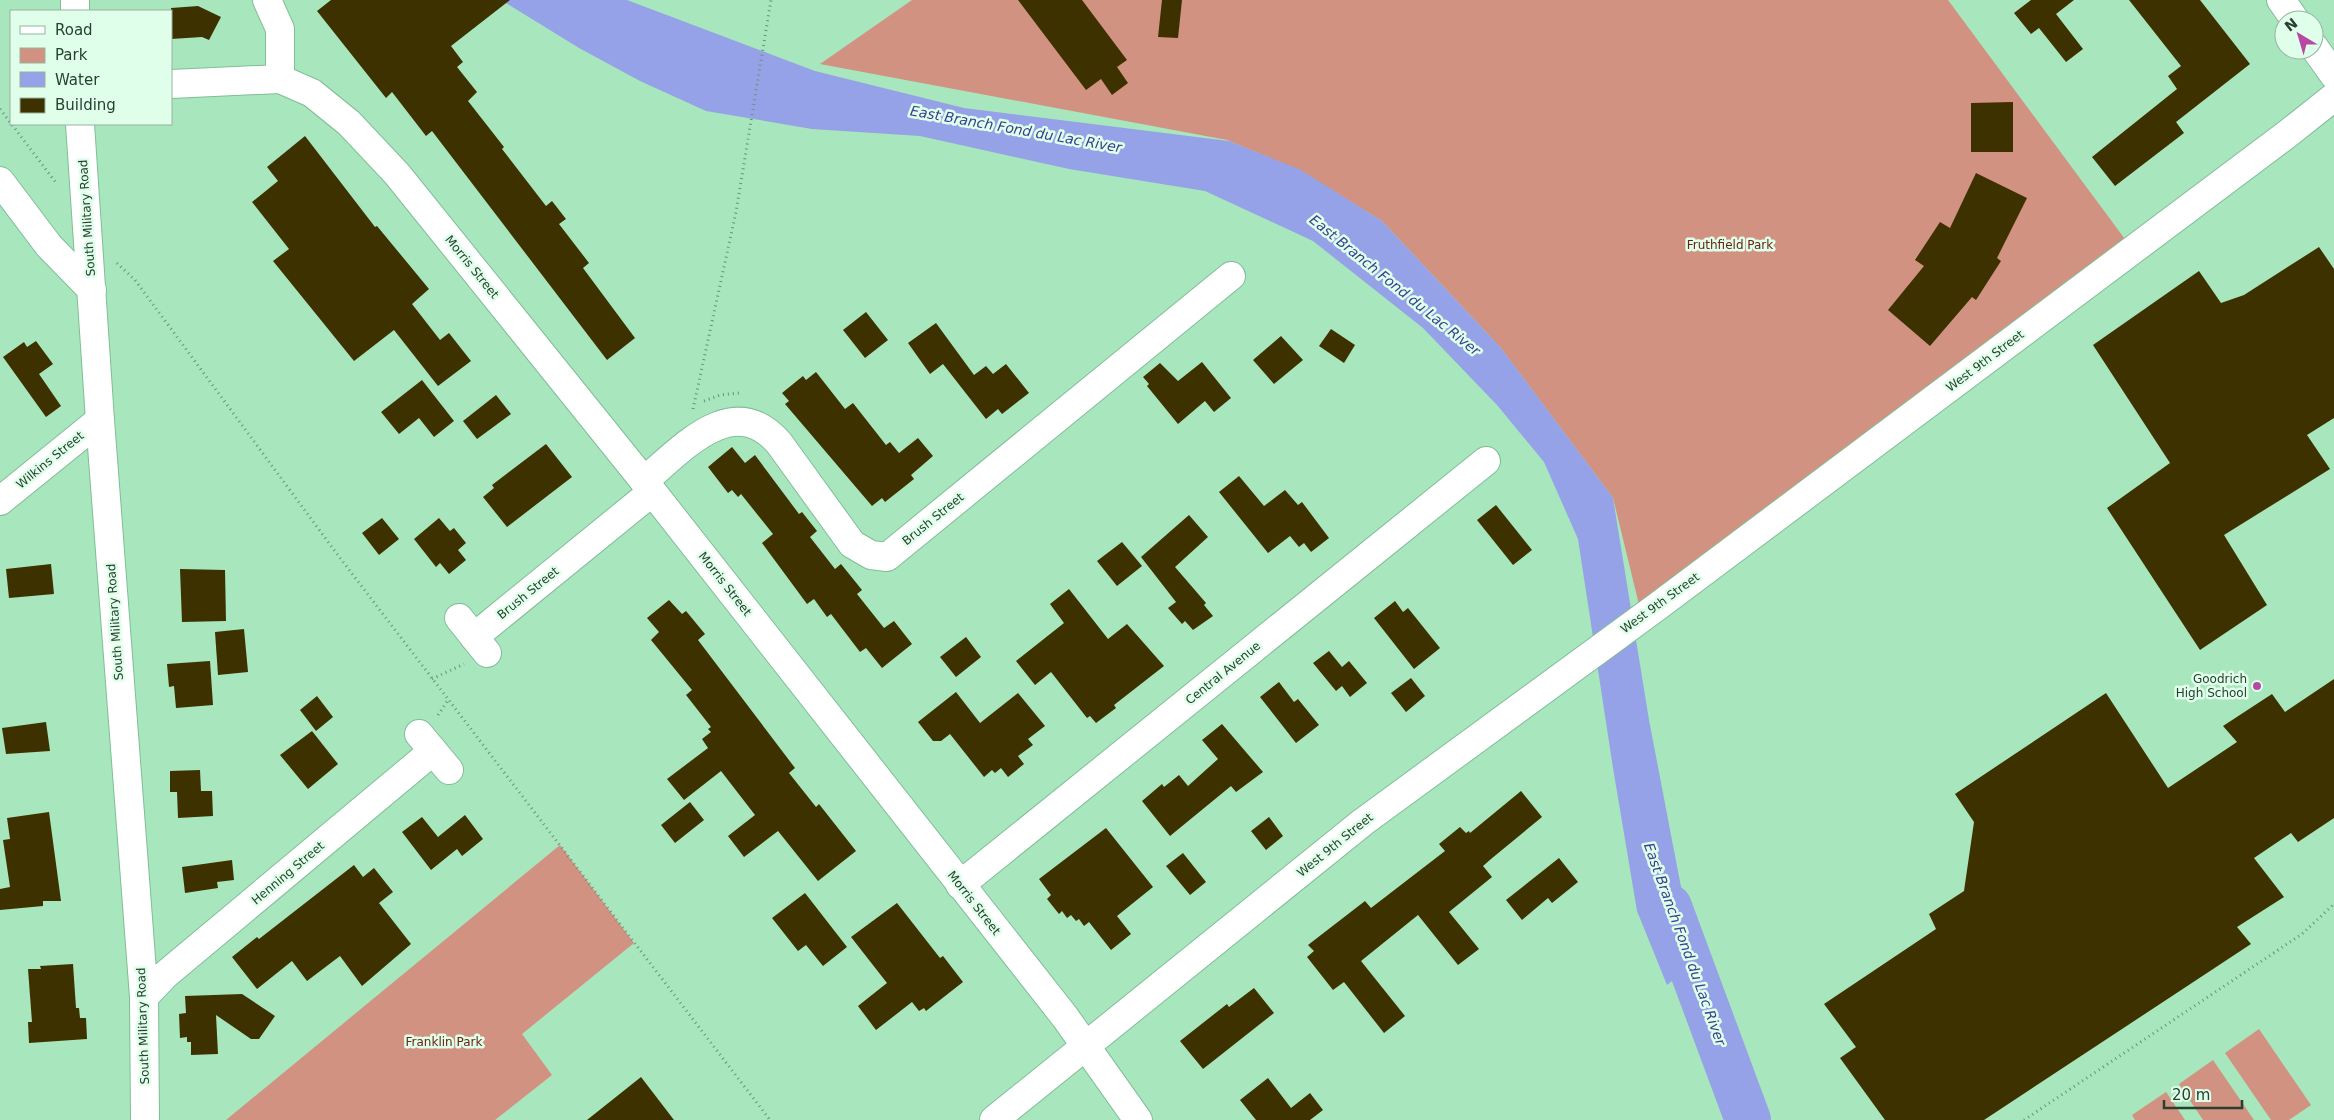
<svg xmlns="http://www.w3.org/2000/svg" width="2334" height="1120" viewBox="0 0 2334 1120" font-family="'DejaVu Sans',sans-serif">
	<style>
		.green { fill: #d29281 }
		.water { fill: #95a2e7 }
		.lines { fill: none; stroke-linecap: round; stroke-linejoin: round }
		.river { stroke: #95a2e7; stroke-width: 46 }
		.building { fill: #3d3100 }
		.street-casing { stroke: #81be97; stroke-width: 30 }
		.secondary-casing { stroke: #81be97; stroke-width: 30 }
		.path { stroke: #689477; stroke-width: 3; stroke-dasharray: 1 4; stroke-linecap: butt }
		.street { stroke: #fff; stroke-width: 28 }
		.secondary { stroke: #fff; stroke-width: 28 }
		.poi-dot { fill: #b948a4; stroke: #e0ffea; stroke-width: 2 }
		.labels { text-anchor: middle; stroke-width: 5; stroke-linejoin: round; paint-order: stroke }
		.street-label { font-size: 12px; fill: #274030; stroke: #e0ffea }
		.park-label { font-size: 12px; fill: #692310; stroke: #e0ffea }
		.poi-label { font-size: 12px; fill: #274030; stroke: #e0ffea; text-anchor: end }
		.water-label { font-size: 14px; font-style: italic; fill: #383f90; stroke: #e0ffea }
	</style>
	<rect width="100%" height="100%" fill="#a8e6bd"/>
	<g class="green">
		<polygon points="912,0 1948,0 2133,250 1642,617 1613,498 1500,347 1382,221 1301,171 1227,140 820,64"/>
		<polygon points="560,845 634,943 522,1034 552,1075 495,1120 226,1120"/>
		<polygon points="2259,1029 2311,1105 2289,1120 2271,1120 2225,1053"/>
		<polygon points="2213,1060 2254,1120 2203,1120 2179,1084"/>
		<polygon points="2166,1092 2185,1120 2135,1120 2132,1115"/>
	</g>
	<polygon class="water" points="501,0 627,0 815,71 964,108 1229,141 1301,170 1382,221 1501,348 1613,498 1649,720 1681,887 1709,951 1667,985 1637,911 1613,768 1578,539 1544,462 1497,405 1423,328 1313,241 1205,191 1069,169 920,136 812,129 706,111 640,81 579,48"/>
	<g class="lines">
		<polyline class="river" points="1669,907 1748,1120"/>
	</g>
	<g class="building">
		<polygon points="331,0 510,0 451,46 463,62 457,67 477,92 468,101 504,147 502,149 546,206 552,201 566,219 559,224 589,263 583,268 635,338 607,360 432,131 426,136 392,92 386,98 317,11"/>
		<polygon points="1018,0 1082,0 1127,60 1117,67 1128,83 1112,95 1101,79 1086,90"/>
		<polygon points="1162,0 1182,0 1178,38 1158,37"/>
		<polygon points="2031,0 2074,0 2056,14 2083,49 2066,62 2039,28 2031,34 2014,13"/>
		<polygon points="2129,0 2200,0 2250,64 2176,122 2184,133 2115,186 2092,157 2177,89 2168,76 2181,66"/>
		<polygon points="198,6 221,17 209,40 202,37 171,39 171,8"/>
		<polygon points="2013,102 2013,152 1971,152 1971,103"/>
		<polygon points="305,136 375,227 377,226 429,289 412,304 440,340 449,333 471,361 438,386 394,330 354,361 273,261 289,249 252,202 278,181 267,167"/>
		<polygon points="1976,173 2027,198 1997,258 2001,261 1976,300 1972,297 1930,346 1888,310 1924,266 1915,260 1940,222 1950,228"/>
		<polygon points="2319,247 2334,269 2334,418 2307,435 2330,469 2224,535 2267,605 2200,650 2107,508 2170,463 2093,345 2199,271 2221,303 2244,295"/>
		<polygon points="866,312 888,340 865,358 843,330"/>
		<polygon points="936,323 974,375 986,366 993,374 1006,364 1029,393 1002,414 998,409 986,419 943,364 930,374 908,343"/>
		<polygon points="1331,329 1355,345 1344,363 1319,346"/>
		<polygon points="1281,336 1303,360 1274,384 1253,360"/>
		<polygon points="36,341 53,364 39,374 61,406 46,417 3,357 24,342 27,347"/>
		<polygon points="1202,362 1231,398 1214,412 1205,401 1178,424 1147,386 1149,384 1143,377 1160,363 1178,381"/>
		<polygon points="816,372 845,409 853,403 886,445 890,442 899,453 918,438 933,456 911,475 914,479 885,502 882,498 872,506 785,404 789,401 782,393 803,376 806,380"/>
		<polygon points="422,380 454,421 434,437 419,418 399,434 381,412"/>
		<polygon points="496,395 511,414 477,439 463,421"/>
		<polygon points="546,444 572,477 507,527 483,497 494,488 492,485"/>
		<polygon points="732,447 745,463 755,455 799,514 802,512 817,531 810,537 835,569 841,564 862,590 857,594 884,628 894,621 912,644 882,668 866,648 860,652 831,614 827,617 814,599 807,604 762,543 773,534 741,494 738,497 732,490 728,493 708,467"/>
		<polygon points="1239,476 1264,506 1285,490 1298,505 1302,502 1329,538 1311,552 1304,543 1299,547 1290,536 1268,553 1219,492"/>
		<polygon points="1496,505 1532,550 1513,565 1477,520"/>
		<polygon points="1189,515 1208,537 1175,567 1206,603 1204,605 1213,616 1193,630 1185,621 1182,624 1168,608 1176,602 1141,557"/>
		<polygon points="382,518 399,539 379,555 362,533"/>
		<polygon points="439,518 450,531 454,528 466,543 458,550 466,560 449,574 440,563 436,567 414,539"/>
		<polygon points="1122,542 1142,566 1117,586 1097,561"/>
		<polygon points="51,564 54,594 9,598 6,569"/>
		<polygon points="180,569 225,570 226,621 182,622"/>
		<polygon points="1069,589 1108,639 1127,624 1164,666 1114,705 1116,708 1096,723 1090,716 1087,718 1051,672 1035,685 1016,661 1064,623 1050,604"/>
		<polygon points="669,600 682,614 686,611 705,634 698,640 795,768 789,773 816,807 819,804 856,851 818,881 778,831 744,857 728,836 755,815 721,771 684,800 667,779 708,748 702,739 711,732 708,729 711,727 686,695 692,690 651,640 659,632 647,618"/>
		<polygon points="1395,601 1403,612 1408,608 1440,648 1414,669 1374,618"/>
		<polygon points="244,629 248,672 218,675 215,632"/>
		<polygon points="966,637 981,657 956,677 940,657"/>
		<polygon points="1329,651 1342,667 1349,661 1367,683 1350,697 1342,686 1336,691 1313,663"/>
		<polygon points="210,661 213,705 176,708 174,686 169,687 167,664"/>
		<polygon points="1411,678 1425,696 1406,712 1391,693"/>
		<polygon points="2334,679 2334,818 2298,842 2291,833 2254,858 2284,897 2237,927 2251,944 1984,1120 1885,1120 1840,1058 1856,1047 1824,1004 1936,929 1929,914 1964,891 1974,822 1955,794 2106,693 2168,788 2237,742 2223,726 2272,694 2285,712"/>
		<polygon points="1279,682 1294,702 1298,699 1319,725 1296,743 1260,697"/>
		<polygon points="956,692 980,723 1018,693 1045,726 1028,739 1033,745 1018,756 1024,764 1008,777 1001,768 995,773 992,770 984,777 950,734 941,741 933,741 918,722"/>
		<polygon points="317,696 333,717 316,731 300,710"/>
		<polygon points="46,722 50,751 6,754 2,728"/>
		<polygon points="1222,724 1263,772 1236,792 1231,786 1170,836 1142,801 1162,784 1164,787 1179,775 1188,786 1218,759 1202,740"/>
		<polygon points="312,731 338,764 308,789 280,755"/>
		<polygon points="200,770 201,791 212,791 213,816 178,818 177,792 170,792 170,771"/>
		<polygon points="1521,791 1542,817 1491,859 1483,866 1492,877 1449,912 1479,949 1458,965 1418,915 1361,961 1405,1016 1384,1033 1344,982 1333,990 1307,957 1314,951 1308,945 1365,901 1371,908 1445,851 1439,844 1460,827 1466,833 1469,831 1470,833"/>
		<polygon points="690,802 704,820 675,843 661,825"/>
		<polygon points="49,812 61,901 43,901 43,906 0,910 0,889 10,887 3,840 10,839 7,818"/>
		<polygon points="465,815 483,839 462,856 457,849 431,870 402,832 422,817 438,837"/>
		<polygon points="1269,817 1283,836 1266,850 1251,831"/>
		<polygon points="1106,828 1153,887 1117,916 1131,934 1111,950 1089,922 1084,926 1079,919 1076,921 1071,915 1067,918 1062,911 1059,914 1047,899 1051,895 1039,879"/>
		<polygon points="1183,853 1206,882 1190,895 1166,866"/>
		<polygon points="1559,858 1578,882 1552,903 1548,898 1522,920 1506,900"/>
		<polygon points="232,860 234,880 217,882 218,888 185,893 182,867"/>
		<polygon points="354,865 363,877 374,868 393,892 379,903 411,944 362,986 340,956 307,981 292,961 257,989 232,957 257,937 259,939"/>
		<polygon points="805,893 847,947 823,966 806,945 798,951 772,918"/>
		<polygon points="897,903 940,958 943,956 963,982 926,1011 924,1008 919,1011 912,1002 876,1030 858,1006 887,983 851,937"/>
		<polygon points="73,964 76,1008 79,1008 80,1018 86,1018 87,1039 29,1043 28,1022 32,1022 28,969 41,969 40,966"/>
		<polygon points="1254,988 1274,1013 1203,1069 1180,1041 1227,1004 1229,1007"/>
		<polygon points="242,994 275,1016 259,1039 251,1039 216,1015 218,1054 191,1055 191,1042 187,1042 187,1037 180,1038 179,1014 186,1013 185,996"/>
		<polygon points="641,1077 674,1120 587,1120"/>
		<polygon points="1268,1078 1291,1108 1310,1093 1323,1110 1310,1120 1256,1120 1240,1100"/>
	</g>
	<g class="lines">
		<defs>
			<g id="street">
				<polyline points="267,0 280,29 280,79"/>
				<polyline points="2281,0 2295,20"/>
				<polyline points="2314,47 2334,75"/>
				<polyline points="171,84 280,79 312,93 349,123 397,174 644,481 1065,1017 1138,1120"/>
				<polyline points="0,181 49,246 92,290"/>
				<path d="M 644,481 C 682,449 733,390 779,443 L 852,544 L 871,555 L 887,557 L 1231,276"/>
				<polyline points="0,501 100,420"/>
				<polyline points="459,618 487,653"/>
				<polyline points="474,637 652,492"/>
				<polyline points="419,734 449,770"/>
				<polyline points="960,885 1486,461"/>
				<polyline points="144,997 165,975 433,751"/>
				<polyline points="994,1120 1363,822 1658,606 2286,135 2334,97"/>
			</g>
			<g id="secondary">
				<polyline points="75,0 75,11"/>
				<polyline points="80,124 100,420 144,997 145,1120"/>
			</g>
		</defs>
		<use href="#street" class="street-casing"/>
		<use href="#secondary" class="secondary-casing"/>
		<g class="path">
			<polyline points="0,109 57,184"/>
			<polyline points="117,263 135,280 337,554 770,1120"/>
			<polyline points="704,401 720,395 739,393"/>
			<polyline points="693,409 736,212 771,0"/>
			<polyline points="432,679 464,664"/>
			<polyline points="438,715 448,700"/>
			<polyline points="2024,1120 2302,934 2334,904"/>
		</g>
		<use href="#street" class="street"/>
		<use href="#secondary" class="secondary"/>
	</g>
	<circle class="poi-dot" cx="2257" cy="686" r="5"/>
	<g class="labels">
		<g class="street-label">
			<text transform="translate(87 218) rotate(-94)" y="4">South Military Road</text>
			<text transform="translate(472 267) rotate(51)" y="4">Morris Street</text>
			<text transform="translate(1985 361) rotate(-37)" y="4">West 9th Street</text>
			<text transform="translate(50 460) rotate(-39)" y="4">Wilkins Street</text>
			<text transform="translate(933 519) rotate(-39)" y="4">Brush Street</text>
			<text transform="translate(725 584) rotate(52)" y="4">Morris Street</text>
			<text transform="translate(528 593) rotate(-39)" y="4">Brush Street</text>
			<text transform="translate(1660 603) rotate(-36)" y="4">West 9th Street</text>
			<text transform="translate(115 622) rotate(-94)" y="4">South Military Road</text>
			<text transform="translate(1223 673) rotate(-39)" y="4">Central Avenue</text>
			<text transform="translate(1335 845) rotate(-39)" y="4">West 9th Street</text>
			<text transform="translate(288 873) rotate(-40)" y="4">Henning Street</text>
			<text transform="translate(974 903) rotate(52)" y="4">Morris Street</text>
			<text transform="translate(143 1026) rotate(-92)" y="4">South Military Road</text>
		</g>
		<g class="park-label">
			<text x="1730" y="249">Fruthfield Park</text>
			<text x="444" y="1046">Franklin Park</text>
		</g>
		<g class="poi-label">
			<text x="2247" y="683">Goodrich<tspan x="2247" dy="14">High School</tspan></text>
		</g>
		<g class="water-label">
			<text transform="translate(1016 129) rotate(10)" y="5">East Branch Fond du Lac River</text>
			<text transform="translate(1395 285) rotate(39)" y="5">East Branch Fond du Lac River</text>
			<text transform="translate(1685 944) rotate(70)" y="5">East Branch Fond du Lac River</text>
		</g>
	</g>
	<rect x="10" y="10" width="162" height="115" fill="#e0ffea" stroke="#96b3a0"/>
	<rect x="20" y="26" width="25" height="8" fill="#ffffff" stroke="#96b3a0"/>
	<text x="55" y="35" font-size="15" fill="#274030">Road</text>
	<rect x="20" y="48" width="25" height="15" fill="#d29281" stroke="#96b3a0"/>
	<text x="55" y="60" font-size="15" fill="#274030">Park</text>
	<rect x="20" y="72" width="25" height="15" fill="#95a2e7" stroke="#96b3a0"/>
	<text x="55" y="85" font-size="15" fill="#274030">Water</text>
	<rect x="20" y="98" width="25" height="15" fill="#3d3100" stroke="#96b3a0"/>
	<text x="55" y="110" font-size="15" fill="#274030">Building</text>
	<g transform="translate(2299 35) rotate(322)"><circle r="24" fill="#e0ffea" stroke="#96b3a0"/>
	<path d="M0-4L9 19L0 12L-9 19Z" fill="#b948a4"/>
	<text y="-8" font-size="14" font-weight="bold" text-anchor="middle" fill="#274030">N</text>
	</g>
	<path d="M2164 1100v8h78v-8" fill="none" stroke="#274030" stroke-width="2.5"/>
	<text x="2172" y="1100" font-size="15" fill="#274030" stroke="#e0ffea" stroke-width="4" paint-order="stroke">20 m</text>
</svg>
